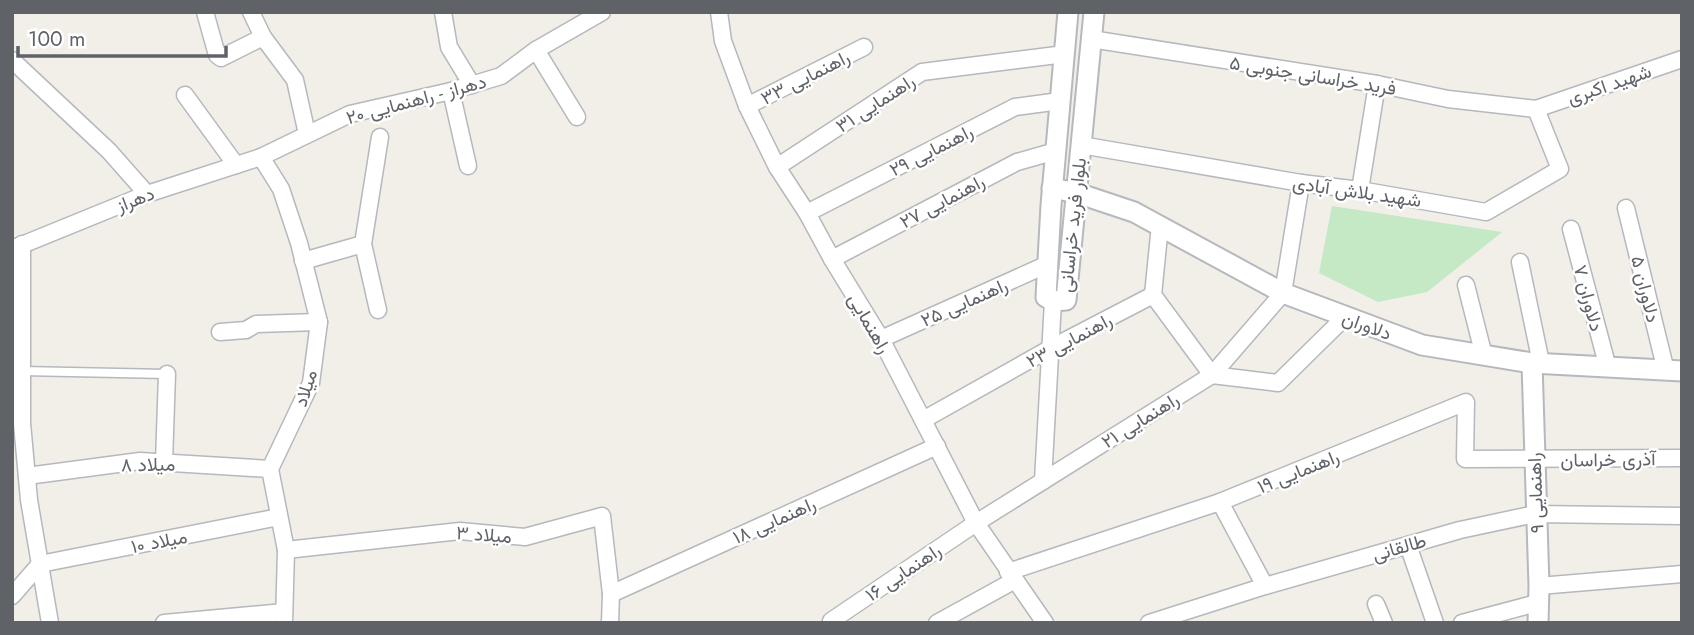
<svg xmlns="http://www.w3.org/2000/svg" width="1694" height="635" viewBox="0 0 1694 635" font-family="Jost,Vazirmatn,sans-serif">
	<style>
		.green { fill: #c5e8c5 }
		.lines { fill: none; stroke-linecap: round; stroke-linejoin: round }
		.service-casing { stroke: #b5b8bc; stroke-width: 11 }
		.minor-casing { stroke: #b5b8bc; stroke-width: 19 }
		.tertiary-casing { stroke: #b5b8bc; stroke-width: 23 }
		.service { stroke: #fff; stroke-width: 8 }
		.minor { stroke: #fff; stroke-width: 16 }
		.tertiary { stroke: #fff; stroke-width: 19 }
		.labels { text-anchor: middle; stroke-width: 5; stroke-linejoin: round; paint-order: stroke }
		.street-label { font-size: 19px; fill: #5f6368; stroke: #fff }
	</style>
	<rect width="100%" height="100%" fill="#f1efe8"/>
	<polygon class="green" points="1332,206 1502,232 1427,292 1378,302 1319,273"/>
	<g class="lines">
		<defs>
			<polyline id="service" points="22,371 167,374"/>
			<g id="minor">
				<polyline points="205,12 217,55 221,58 263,37 295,80 307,134"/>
				<polyline points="251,12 263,37"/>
				<polyline points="443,12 449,47 472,85"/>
				<polyline points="719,12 723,41 747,106 777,167 807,213 832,259 881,339 976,523 1045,623"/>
				<polyline points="1091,39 1377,84 1448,99 1536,109 1682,59"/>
				<polyline points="536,50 577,117"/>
				<polyline points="12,60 109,151 147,194"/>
				<polyline points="451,91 468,166"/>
				<polyline points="185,95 236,165"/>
				<polyline points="747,106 864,47"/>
				<polyline points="1081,145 1301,183 1360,190 1486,212 1560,169 1536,109"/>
				<polyline points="261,157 281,189 299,243 319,322 311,383 270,469 286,550 284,623"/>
				<polyline points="777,167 922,72 1065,54"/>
				<polyline points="1360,190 1377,84"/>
				<polyline points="1626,208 1666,371"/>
				<polyline points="807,213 1015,107 1060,101"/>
				<polyline points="1571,229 1608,368"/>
				<polyline points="22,244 22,423 29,500 50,623"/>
				<polyline points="12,249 147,194 261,157 350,114 451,91 501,76 536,50 602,12"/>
				<polyline points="832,259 1017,162 1056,151"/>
				<polyline points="303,261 363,244"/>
				<polyline points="1520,262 1541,363"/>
				<polyline points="1466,285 1484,356"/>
				<polyline points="1153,295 1212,375 1278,383 1345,317"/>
				<polyline points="1153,295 1160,225"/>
				<polyline points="378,310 363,244 380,137"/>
				<polyline points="220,332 246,330 256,324 319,322"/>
				<polyline points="881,339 1048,264"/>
				<polyline points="923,420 1051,348 1153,295"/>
				<polyline points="164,462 167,374"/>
				<polyline points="27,476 140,461 270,469"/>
				<polyline points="1043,481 1053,301"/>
				<polyline points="1220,502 1265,586"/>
				<polyline points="1408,545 1435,623"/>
				<polyline points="286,550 460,531 525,537 602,516 611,594 610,623"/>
				<polyline points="40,564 279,517"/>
				<polyline points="1008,572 1220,502 1466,402 1465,459 1682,458"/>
				<polyline points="1539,586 1682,574"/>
				<polyline points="611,594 937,446"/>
				<polyline points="12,596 40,564"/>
				<polyline points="1376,604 1384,623"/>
				<polyline points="831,621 976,523 1212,375 1283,293 1301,183"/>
				<polyline points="164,623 284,612"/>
				<polyline points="937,623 1015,580"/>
				<polyline points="1149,623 1265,586 1408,545 1460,530 1535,514 1682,516"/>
				<polyline points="1462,623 1537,603"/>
			</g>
			<g id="tertiary">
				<polyline points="1068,12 1051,205 1046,297 1053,301 1066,300 1094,12"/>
				<polyline points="1052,188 1077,193 1134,212 1283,293 1422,345 1532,363 1682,371"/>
				<polyline points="1532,363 1539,586 1538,623"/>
			</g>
		</defs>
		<use href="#service" class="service-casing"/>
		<use href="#minor" class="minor-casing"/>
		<use href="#tertiary" class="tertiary-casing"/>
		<use href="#service" class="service"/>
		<use href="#minor" class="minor"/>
		<use href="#tertiary" class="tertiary"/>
	</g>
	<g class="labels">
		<g class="street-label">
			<text transform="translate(1313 75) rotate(9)" y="7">فرید خراسانی جنوبی ۵</text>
			<text transform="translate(805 77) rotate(-27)" y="7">راهنمایی ۳۳</text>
			<text transform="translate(1609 84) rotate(-19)" y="7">شهید اکبری</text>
			<text transform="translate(416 99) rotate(-15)" y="7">دهراز - راهنمایی ۲۰</text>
			<text transform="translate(875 103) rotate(-33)" y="7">راهنمایی ۳۱</text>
			<text transform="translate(931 150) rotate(-27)" y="7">راهنمایی ۲۹</text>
			<text transform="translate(1357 191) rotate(8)" y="7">شهید بلاش آبادی</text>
			<text transform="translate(135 199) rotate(-21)" y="7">دهراز</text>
			<text transform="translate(942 201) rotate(-28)" y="7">راهنمایی ۲۷</text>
			<text transform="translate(1072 225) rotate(-84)" y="7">بلوار فرید خراسانی</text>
			<text transform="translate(1646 289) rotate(76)" y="7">دلاوران ۵</text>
			<text transform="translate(1589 298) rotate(75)" y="7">دلاوران ۷</text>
			<text transform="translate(964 302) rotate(-24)" y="7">راهنمایی ۲۵</text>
			<text transform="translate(870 323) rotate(60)" y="7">راهنمایی</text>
			<text transform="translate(1367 325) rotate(20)" y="7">دلاوران</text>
			<text transform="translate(1069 340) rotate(-28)" y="7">راهنمایی ۲۳</text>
			<text transform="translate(305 388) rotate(-72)" y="7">میلاد</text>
			<text transform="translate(1140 420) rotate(-32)" y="7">راهنمایی ۲۱</text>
			<text transform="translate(1608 459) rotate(-1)" y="7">آذری خراسان</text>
			<text transform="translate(148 464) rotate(-1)" y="7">میلاد ۸</text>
			<text transform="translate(1298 471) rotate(-22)" y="7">راهنمایی ۱۹</text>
			<text transform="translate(1535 493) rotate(-92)" y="7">راهنمایی ۹</text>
			<text transform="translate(774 520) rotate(-24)" y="7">راهنمایی ۱۸</text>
			<text transform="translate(484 534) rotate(4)" y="7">میلاد ۳</text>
			<text transform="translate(159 541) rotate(-11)" y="7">میلاد ۱۰</text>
			<text transform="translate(1399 547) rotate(-16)" y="7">طالقانی</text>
			<text transform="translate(903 572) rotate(-34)" y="7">راهنمایی ۱۶</text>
		</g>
	</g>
	<rect width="1694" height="635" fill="none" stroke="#5f6368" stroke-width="28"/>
	<path d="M18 46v10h208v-10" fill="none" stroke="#5f6368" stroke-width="3.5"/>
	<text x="28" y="46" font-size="21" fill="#5f6368" stroke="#ffffff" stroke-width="5" paint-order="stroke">100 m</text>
</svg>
